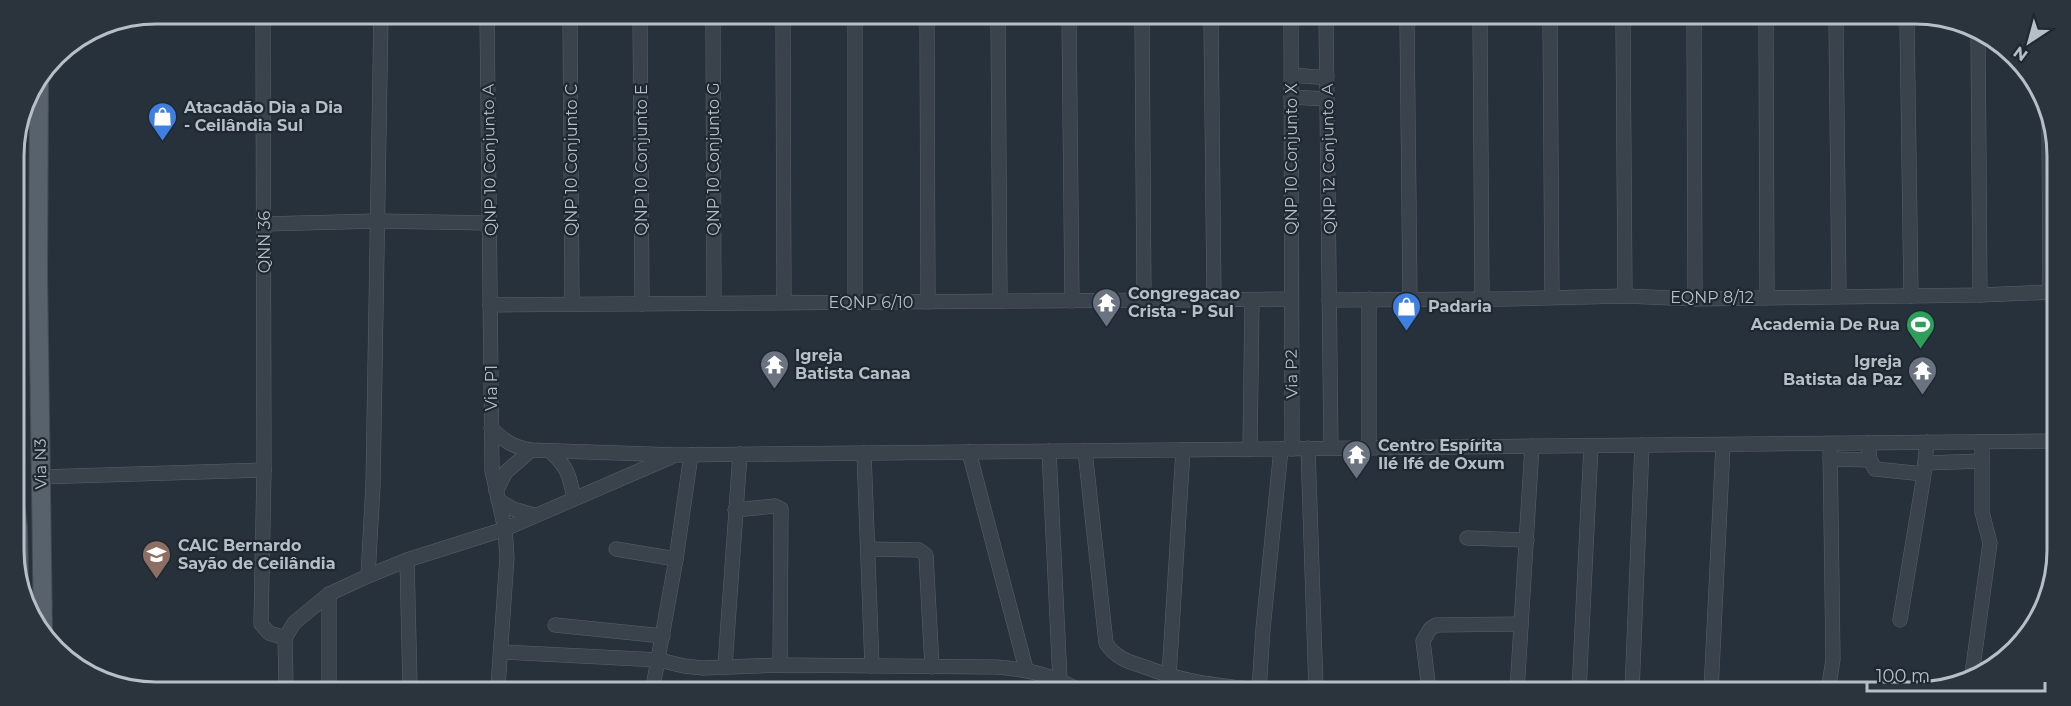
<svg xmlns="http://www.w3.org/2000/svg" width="2071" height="706" viewBox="0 0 2071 706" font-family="Montserrat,sans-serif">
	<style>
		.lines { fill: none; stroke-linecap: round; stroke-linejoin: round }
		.minor-casing { stroke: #58616a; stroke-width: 15 }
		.major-casing { stroke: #434c55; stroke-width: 20 }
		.minor { stroke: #3a434c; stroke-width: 14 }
		.major { stroke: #58626c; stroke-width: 18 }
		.labels { text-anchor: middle; stroke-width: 4.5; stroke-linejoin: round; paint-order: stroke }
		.poi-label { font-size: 16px; font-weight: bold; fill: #b6bec7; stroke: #1f2831; text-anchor: start }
		.street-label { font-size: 16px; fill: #b6bec7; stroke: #1f2831 }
		.rim { fill: none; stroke: #b6bec7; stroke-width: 3 }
	</style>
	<rect width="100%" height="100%" fill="#27313c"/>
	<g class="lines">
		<defs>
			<g id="minor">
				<polyline points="263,14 264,470 261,624 269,633 285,638"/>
				<polyline points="487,15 492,471 505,529 507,557 498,687"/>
				<polyline points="570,15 572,304"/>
				<polyline points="640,15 642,304"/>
				<polyline points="713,16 714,303"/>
				<polyline points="783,16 784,302"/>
				<polyline points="855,16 855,302"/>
				<polyline points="927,17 928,302"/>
				<polyline points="998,17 1000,301"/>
				<polyline points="1069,17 1072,301"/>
				<polyline points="1142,18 1144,300"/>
				<polyline points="1211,18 1214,300"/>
				<polyline points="1291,18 1292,449"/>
				<polyline points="1326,18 1331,448"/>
				<polyline points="1407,19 1410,299"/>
				<polyline points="1480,19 1482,298"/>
				<polyline points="1550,19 1552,297"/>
				<polyline points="1623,20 1625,296"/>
				<polyline points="1694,20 1695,299"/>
				<polyline points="1766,20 1767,297"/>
				<polyline points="1836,20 1839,296"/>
				<polyline points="1907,21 1911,296"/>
				<polyline points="1978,32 1980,295"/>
				<polyline points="1292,75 1317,77 1327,76"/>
				<polyline points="1291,97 1326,99"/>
				<polyline points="2049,122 2050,293"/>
				<polyline points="264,224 377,221 489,223"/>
				<polyline points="1369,299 1369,448"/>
				<polyline points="1329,300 1505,299 1625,296 1695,299 1980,295 2054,292"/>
				<polyline points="490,305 1291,299"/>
				<path d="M 491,428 C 504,441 513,447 531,450 L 676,455 L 2052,441"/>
				<polyline points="1868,443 1870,460 1875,469 1924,474"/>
				<polyline points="1308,448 1316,690"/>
				<polyline points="1250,449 1252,300"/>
				<path d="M 550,451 C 568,468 569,474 574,498"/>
				<polyline points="1049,451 1060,680"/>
				<path d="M 1085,451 L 1106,643 C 1115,658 1129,662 1145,667 C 1186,683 1216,685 1259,690 L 1263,629 L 1281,449"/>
				<polyline points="969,452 1026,669"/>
				<polyline points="864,453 872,666"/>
				<polyline points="1830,459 1870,460"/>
				<polyline points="1925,463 1982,461"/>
				<polyline points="40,477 264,470"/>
				<polyline points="496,491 506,472 531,450"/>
				<polyline points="498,500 513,509 534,515"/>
				<polyline points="735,510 775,506 781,509 780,665"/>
				<polyline points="1467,538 1527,540"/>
				<polyline points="616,549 676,559"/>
				<polyline points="868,549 919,550 926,555 932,667"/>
				<polyline points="407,560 410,686"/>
				<polyline points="368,576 373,485 381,14"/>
				<polyline points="329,594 329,686"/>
				<polyline points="1900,620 1923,481 1927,442"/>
				<polyline points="555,625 663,636"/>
				<polyline points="285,638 294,623 329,594 368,576 407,560 505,529 671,457"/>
				<polyline points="285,638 286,686"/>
				<path d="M 501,652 L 659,660 L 684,666 L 703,668 L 780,665 L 996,667 C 1024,669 1052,674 1076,689"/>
				<polyline points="725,666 740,454"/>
				<polyline points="1972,674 1990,543 1982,512 1982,442"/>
				<polyline points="1169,676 1183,450"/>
				<polyline points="653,687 676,559 691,455"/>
				<polyline points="1429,690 1423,641 1430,629 1436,625 1521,624"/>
				<polyline points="1517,691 1532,446"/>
				<polyline points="1579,691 1591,446"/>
				<polyline points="1632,691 1642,445"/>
				<polyline points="1711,691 1723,445"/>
				<polyline points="1828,692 1833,659 1830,444"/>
			</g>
			<g id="major">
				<polyline points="39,79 38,275 43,633"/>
				<polyline points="16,511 18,528 19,583"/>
			</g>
		</defs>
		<use href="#minor" class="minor-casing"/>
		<use href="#major" class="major-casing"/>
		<use href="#minor" class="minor"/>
		<use href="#major" class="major"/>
	</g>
	<defs>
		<symbol id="shop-pin" viewBox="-11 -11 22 30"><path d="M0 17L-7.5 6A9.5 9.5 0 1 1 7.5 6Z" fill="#3f7fe0" stroke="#1f2831"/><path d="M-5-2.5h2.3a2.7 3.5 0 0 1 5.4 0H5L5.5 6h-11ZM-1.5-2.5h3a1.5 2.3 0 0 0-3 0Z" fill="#fff"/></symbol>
		<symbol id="temple-pin" viewBox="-11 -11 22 30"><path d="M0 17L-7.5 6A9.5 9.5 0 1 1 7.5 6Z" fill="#6b7280" stroke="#1f2831"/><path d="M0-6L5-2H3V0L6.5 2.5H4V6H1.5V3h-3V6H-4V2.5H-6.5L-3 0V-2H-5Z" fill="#fff"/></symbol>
		<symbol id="stadium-pin" viewBox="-11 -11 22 30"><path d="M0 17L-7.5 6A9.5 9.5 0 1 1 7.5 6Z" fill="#2e9e5b" stroke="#1f2831"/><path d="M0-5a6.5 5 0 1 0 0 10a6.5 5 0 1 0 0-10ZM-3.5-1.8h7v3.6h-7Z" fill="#fff"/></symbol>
		<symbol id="school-pin" viewBox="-11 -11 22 30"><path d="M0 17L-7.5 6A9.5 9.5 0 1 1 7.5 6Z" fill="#8d6e63" stroke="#1f2831"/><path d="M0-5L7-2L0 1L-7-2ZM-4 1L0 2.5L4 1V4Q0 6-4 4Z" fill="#fff"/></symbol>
	</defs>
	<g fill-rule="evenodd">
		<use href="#shop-pin" x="146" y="100" width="33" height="45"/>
		<use href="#temple-pin" x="1090" y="286" width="33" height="45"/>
		<use href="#shop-pin" x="1390" y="290" width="33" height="45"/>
		<use href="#stadium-pin" x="1904" y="308" width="33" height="45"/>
		<use href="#temple-pin" x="758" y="348" width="33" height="45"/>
		<use href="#temple-pin" x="1906" y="354" width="33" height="45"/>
		<use href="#temple-pin" x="1340" y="438" width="33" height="45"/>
		<use href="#school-pin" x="140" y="538" width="33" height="45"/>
	</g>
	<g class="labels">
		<g class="poi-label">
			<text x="184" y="113">Atacadão Dia a Dia<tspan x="184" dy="18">- Ceilândia Sul</tspan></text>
			<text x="1128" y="299">Congregacao<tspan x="1128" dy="18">Crista - P Sul</tspan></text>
			<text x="1428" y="312">Padaria</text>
			<text x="1900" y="330" text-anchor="end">Academia De Rua</text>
			<text x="795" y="361">Igreja<tspan x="795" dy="18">Batista Canaa</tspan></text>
			<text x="1902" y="367" text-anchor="end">Igreja<tspan x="1902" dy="18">Batista da Paz</tspan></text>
			<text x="1378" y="451">Centro Espírita<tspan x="1378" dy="18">Ilé Ifé de Oxum</tspan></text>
			<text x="178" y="551">CAIC Bernardo<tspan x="178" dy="18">Sayão de Ceilândia</tspan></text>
		</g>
		<g class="street-label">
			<text transform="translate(713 159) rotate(-90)" y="6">QNP 10 Conjunto G</text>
			<text transform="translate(1291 159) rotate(-90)" y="6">QNP 10 Conjunto X</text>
			<text transform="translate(1328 159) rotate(-91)" y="6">QNP 12 Conjunto A</text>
			<text transform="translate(489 160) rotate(-91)" y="6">QNP 10 Conjunto A</text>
			<text transform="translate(571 160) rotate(-90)" y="6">QNP 10 Conjunto C</text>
			<text transform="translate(641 160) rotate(-90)" y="6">QNP 10 Conjunto E</text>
			<text transform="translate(264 242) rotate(-90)" y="6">QNN 36</text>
			<text x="1712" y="303">EQNP 8/12</text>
			<text x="871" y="308">EQNP 6/10</text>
			<text transform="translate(1291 374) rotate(-91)" y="6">Via P2</text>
			<text transform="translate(491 388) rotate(-90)" y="6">Via P1</text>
			<text transform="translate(40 464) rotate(-91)" y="6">Via N3</text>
		</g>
	</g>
	<path d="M0 0H2071V706H0ZM156 24H1915A132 132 0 0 1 2047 156V550A132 132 0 0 1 1915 682H156A132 132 0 0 1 24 550V156A132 132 0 0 1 156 24Z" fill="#2b343d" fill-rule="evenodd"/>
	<path class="rim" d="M156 24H1915A132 132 0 0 1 2047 156V550A132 132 0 0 1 1915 682H156A132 132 0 0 1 24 550V156A132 132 0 0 1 156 24Z"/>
	<g transform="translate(2029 42) rotate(216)" stroke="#1f2831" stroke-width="4.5" paint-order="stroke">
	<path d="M0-4.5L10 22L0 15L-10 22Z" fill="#b6bec7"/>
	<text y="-9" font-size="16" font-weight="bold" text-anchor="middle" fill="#b6bec7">N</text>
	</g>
	<path d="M1867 682v9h178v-9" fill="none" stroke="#b6bec7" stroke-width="3"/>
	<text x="1876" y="682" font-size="18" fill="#b6bec7" stroke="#1f2831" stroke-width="4.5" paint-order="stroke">100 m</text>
</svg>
